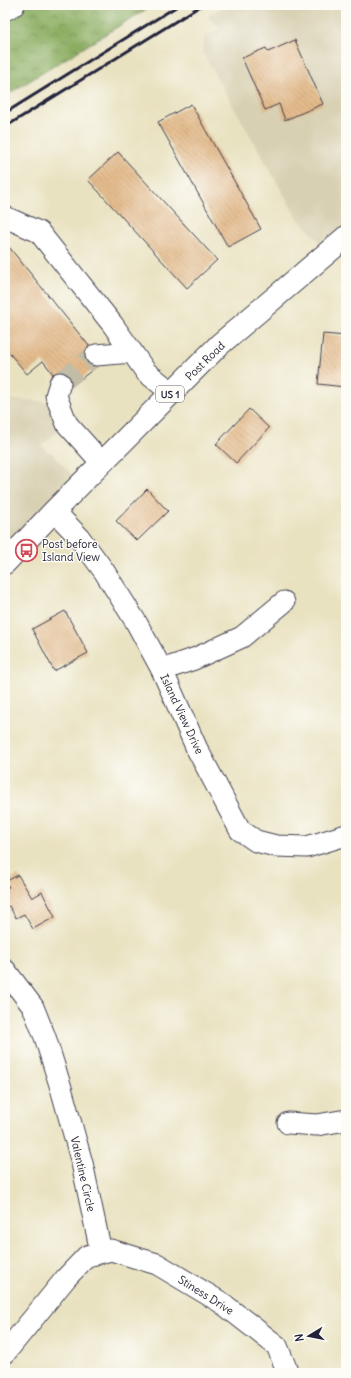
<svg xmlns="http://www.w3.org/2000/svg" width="351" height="1378" viewBox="0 0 351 1378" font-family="Delius,sans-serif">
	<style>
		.built { fill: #d8d0b2 }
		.forest { fill: url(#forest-crowns); stroke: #56684e }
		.building { fill: url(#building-back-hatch) }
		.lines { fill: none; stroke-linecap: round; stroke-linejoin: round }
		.minor-tunnel { stroke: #c1bca6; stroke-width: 21; stroke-dasharray: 21 10; stroke-linecap: butt }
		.minor-casing { stroke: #403f4f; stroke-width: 23 }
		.major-casing { stroke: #403f4f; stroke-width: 24 }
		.minor { stroke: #fff; stroke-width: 21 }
		.major { stroke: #fff; stroke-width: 22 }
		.rail { stroke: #22223b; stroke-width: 3 }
		.labels { text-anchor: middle; stroke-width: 3; stroke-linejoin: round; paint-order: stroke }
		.shield { fill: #fdfcf7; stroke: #646373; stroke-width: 1 }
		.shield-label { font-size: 10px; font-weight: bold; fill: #22223b }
		.street-label { font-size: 11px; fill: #22223b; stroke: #fdfcf7 }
		.poi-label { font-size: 11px; fill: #22223b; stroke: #fdfcf7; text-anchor: start }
	</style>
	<defs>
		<pattern id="forest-crowns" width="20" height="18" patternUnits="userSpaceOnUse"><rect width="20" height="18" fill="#8bad61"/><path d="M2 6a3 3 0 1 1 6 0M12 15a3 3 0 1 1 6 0" fill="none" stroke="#718c51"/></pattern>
		<pattern id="building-back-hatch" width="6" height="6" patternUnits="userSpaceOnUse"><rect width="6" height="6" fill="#e3ba8a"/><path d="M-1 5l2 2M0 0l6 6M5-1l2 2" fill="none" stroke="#c2a078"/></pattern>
	</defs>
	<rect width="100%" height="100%" fill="#fdfcf7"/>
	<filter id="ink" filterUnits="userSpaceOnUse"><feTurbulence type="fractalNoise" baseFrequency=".025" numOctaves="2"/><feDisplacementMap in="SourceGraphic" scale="8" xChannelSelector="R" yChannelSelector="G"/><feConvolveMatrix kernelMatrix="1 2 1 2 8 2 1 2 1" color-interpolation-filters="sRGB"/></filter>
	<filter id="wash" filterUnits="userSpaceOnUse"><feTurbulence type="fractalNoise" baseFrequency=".012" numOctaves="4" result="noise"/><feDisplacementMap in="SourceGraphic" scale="16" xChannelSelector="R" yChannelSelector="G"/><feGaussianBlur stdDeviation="0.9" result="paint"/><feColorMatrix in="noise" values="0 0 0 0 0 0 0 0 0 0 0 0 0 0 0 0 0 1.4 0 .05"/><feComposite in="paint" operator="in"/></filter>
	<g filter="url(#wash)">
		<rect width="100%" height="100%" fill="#e9e2c1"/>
		<g class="built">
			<polygon points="225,5 346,5 346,238 328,251 296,216 203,53 204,38 220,28 208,17 210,14"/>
			<polygon points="5,399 51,402 62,428 42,444 45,450 52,453 77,481 5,562"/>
		</g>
		<polygon class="forest" points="5,5 153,5 5,96"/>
		<g id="blocks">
			<g class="building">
				<polygon points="295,40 323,104 285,120 279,104 265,110 242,58 266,48 268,52"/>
				<polygon points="191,104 261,229 228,247 158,122"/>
				<polygon points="118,152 217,260 187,288 88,180"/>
				<polygon points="5,242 102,362 66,391 43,361 27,374 5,348"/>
				<polygon points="323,334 346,336 345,387 318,384"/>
				<polygon points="249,409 269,428 236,463 216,444"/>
				<polygon points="147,489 168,511 137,541 116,521"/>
				<polygon points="65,611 88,653 54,671 32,629"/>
				<polygon points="18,875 32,898 42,892 55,917 33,929 24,914 16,918 9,906 5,908 5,889 9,887 5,882"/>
			</g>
		</g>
	</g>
	<g filter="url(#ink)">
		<use href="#blocks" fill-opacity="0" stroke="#403f4f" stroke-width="1"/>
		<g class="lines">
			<polyline class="minor-tunnel" points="60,383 96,355"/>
			<defs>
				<g id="minor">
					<polyline points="5,10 14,5"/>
					<polyline points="5,217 39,232 113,325 146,372 172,393"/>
					<polyline points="96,355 132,352"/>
					<polyline points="60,383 56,396 67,424 102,463"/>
					<polyline points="54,511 79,537 104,571 136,622 162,670 197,749 240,830 256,841 276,846 307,847 346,835"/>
					<polyline points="162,670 194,659 242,637 284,602"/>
					<polyline points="5,970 33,1007 45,1037 61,1088 82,1163 101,1252"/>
					<polyline points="288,1123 317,1125 346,1120"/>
					<polyline points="5,1353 66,1278 87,1256 111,1250 157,1264 222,1303 277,1346 288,1373"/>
				</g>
				<polyline id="major" points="5,563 54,511 219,345 346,237"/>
			</defs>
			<use href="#minor" class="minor-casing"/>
			<use href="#major" class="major-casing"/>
			<use href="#minor" class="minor"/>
			<use href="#major" class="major"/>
			<g class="rail">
				<polyline points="5,113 179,5"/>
				<polyline points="5,127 202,5"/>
			</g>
		</g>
	</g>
	<defs>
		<symbol id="bus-ring" viewBox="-11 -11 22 22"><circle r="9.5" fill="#fdfcf7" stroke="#d1495b" stroke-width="1.5"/><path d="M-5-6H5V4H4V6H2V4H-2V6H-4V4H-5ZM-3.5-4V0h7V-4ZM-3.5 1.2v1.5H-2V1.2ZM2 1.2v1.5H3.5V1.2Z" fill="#d1495b"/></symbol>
	</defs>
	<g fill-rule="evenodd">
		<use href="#bus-ring" x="14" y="538" width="25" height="25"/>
	</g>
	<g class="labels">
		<rect class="shield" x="156" y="386" width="28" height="16" rx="3"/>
		<g class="shield-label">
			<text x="170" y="398">US 1</text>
		</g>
		<g class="street-label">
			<text transform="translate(205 361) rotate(-44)" y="4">Post Road</text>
			<text transform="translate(182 714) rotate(65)" y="4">Island View Drive</text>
			<text transform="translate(83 1174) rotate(77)" y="4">Valentine Circle</text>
			<text transform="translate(206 1295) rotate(32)" y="4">Stiness Drive</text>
		</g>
		<g class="poi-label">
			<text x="42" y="548">Post before<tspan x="42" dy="13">Island View</tspan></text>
		</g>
	</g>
	<rect width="351" height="1378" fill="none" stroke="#fdfcf7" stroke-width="20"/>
	<g transform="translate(309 1336) rotate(260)" stroke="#fdfcf7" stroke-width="3" paint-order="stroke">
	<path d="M0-3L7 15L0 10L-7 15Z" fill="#22223b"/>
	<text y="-6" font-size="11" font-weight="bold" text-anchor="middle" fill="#22223b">N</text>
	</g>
</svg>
